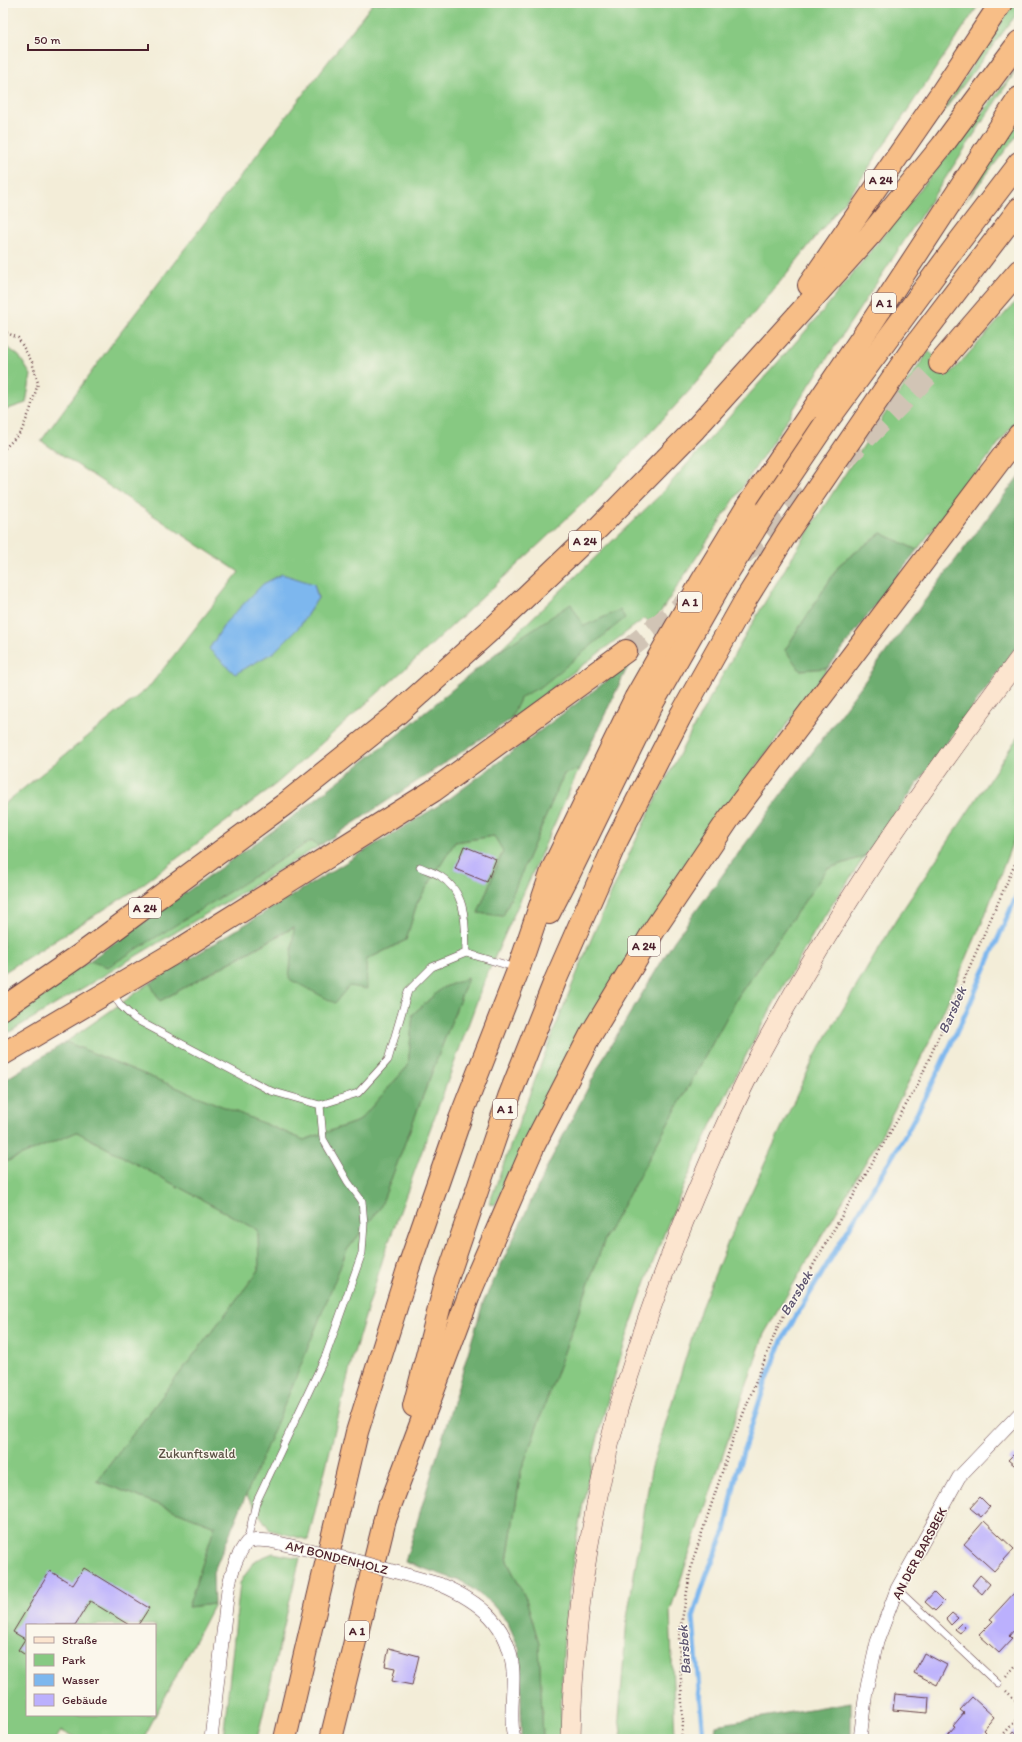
<svg xmlns="http://www.w3.org/2000/svg" width="1022" height="1742" viewBox="0 0 1022 1742" font-family="Itim,sans-serif">
	<style>
		.green { fill: #87c982; stroke: #687456; fill-rule: evenodd }
		.forest { fill: #6dad70; stroke: #5c664e }
		.water { fill: #7db7ee; stroke: #646b8c }
		.lines { fill: none; stroke-linecap: round; stroke-linejoin: round }
		.stream { stroke: #7db7ee; stroke-width: 5 }
		.building { fill: #bbb0fd }
		.highway-tunnel { stroke: #d1c4b5; stroke-width: 22; stroke-dasharray: 22 11; stroke-linecap: butt }
		.lane-casing { stroke: #633e45; stroke-width: 8 }
		.street-casing { stroke: #633e45; stroke-width: 14 }
		.secondary-casing { stroke: #633e45; stroke-width: 20 }
		.highway-casing { stroke: #633e45; stroke-width: 24 }
		.path { stroke: #633e45; stroke-width: 2.5; stroke-dasharray: 1 3; stroke-linecap: butt }
		.lane { stroke: #fff; stroke-width: 7 }
		.street { stroke: #fff; stroke-width: 13 }
		.secondary { stroke: #fce5cf; stroke-width: 19 }
		.highway { stroke: #f7be87; stroke-width: 22 }
		.street-bridge-casing { stroke: #633e45; stroke-width: 14; stroke-linecap: butt }
		.highway-bridge-casing { stroke: #633e45; stroke-width: 24; stroke-linecap: butt }
		.street-bridge { stroke: #fff; stroke-width: 13 }
		.highway-bridge { stroke: #f7be87; stroke-width: 22 }
		.labels { text-anchor: middle; stroke-width: 3; stroke-linejoin: round; paint-order: stroke }
		.shield { fill: #fbf7ec; stroke: #7f6065; stroke-width: 1 }
		.shield-label { font-size: 12px; font-weight: bold; fill: #4a1f2b }
		.park-label { font-size: 13px; fill: #5c5245; stroke: #fbf7ec }
		.street-label { font-size: 13px; fill: #4a1f2b; stroke: #fbf7ec }
		.water-label { font-size: 14px; font-style: italic; fill: #5c546f; stroke: #fbf7ec }
	</style>
	<rect width="100%" height="100%" fill="#fbf7ec"/>
	<filter id="ink" filterUnits="userSpaceOnUse"><feTurbulence type="fractalNoise" baseFrequency=".025" numOctaves="2"/><feDisplacementMap in="SourceGraphic" scale="8" xChannelSelector="R" yChannelSelector="G"/><feConvolveMatrix kernelMatrix="1 2 1 2 8 2 1 2 1" color-interpolation-filters="sRGB"/></filter>
	<filter id="wash" filterUnits="userSpaceOnUse"><feTurbulence type="fractalNoise" baseFrequency=".012" numOctaves="4" result="noise"/><feDisplacementMap in="SourceGraphic" scale="16" xChannelSelector="R" yChannelSelector="G"/><feGaussianBlur stdDeviation="0.9" result="paint"/><feColorMatrix in="noise" values="0 0 0 0 0 0 0 0 0 0 0 0 0 0 0 0 0 1.4 0 .05"/><feComposite in="paint" operator="in"/></filter>
	<g filter="url(#wash)">
		<rect width="100%" height="100%" fill="#f3edd8"/>
		<g class="green">
			<path d="M 373,3 L 980,3 L 855,188 L 779,283 L 690,390 L 595,492 L 426,650 L 276,784 L 135,890 L 3,973 L 3,805 L 149,687 L 239,572 L 41,441 L 111,345 ZM 314,584 L 318,598 L 299,627 L 210,649 L 226,622 Z"/>
			<polygon points="1014,3 1019,3 1019,11 931,128"/>
			<polygon points="1019,66 652,625 645,618 510,720 521,697 542,686 619,610 584,627 571,605 495,654 658,497 818,317"/>
			<polygon points="1019,118 1019,133 965,202"/>
			<path d="M 1019,298 L 1019,417 L 917,550 L 881,533 L 840,564 L 785,650 L 800,670 L 828,668 L 720,816 L 564,1064 L 495,1205 L 489,1204 C 536,1075 584,946 644,823 C 726,659 822,501 929,351 L 951,373 Z"/>
			<polygon points="3,344 19,356 31,375 26,403 5,410 3,415"/>
			<polygon points="1019,735 1019,825 984,918 933,1035 878,1141 764,1334 670,1611 675,1736 673,1739 622,1739 619,1718 627,1618 651,1470 701,1308 728,1242 815,1056 896,920"/>
			<polygon points="579,769 485,979 384,1255 353,1356 308,1540 270,1530 246,1495 347,1250 380,1208 468,978 442,988 413,1014 408,1066 359,1121 304,1140 66,1042 150,983 160,1001 295,927 366,960 406,940 417,903 455,842 494,836 503,850 478,913 503,916 564,774"/>
			<polygon points="312,841 319,846 3,1036 3,1017 89,961"/>
			<path d="M 865,856 C 846,885 825,913 808,943 C 687,1150 592,1375 566,1615 C 562,1656 561,1698 561,1739 L 543,1739 L 539,1643 L 526,1599 L 507,1561 L 521,1471 L 606,1236 L 739,995 L 827,869 Z"/>
			<path d="M 77,1132 L 258,1230 L 259,1270 L 97,1481 L 215,1526 L 188,1607 L 214,1604 L 143,1739 L 81,1739 L 61,1731 L 56,1739 L 3,1739 L 3,1163 ZM 27,1625 L 155,1625 L 155,1715 L 27,1715 Z"/>
			<polygon points="273,1553 300,1558 257,1739 223,1739 240,1583 254,1561"/>
		</g>
		<g class="forest">
			<polygon points="1019,476 1019,643 865,856 827,869 739,995 606,1236 521,1471 507,1561 526,1599 539,1643 543,1739 521,1739 521,1667 519,1648 507,1621 491,1603 463,1582 405,1562 483,1303 549,1163 606,1053 674,941 889,648"/>
			<polygon points="881,533 917,550 828,668 800,670 785,650 840,564"/>
			<polygon points="571,604 584,626 620,610 625,618 542,686 521,697 510,720 319,846 311,841 108,967 89,961 295,815 400,733 495,654"/>
			<polygon points="629,664 579,769 564,774 503,916 478,913 503,851 494,836 455,842 417,903 406,940 366,960 367,989 349,986 335,1003 289,979 294,927 160,1001 150,983 449,799"/>
			<polygon points="468,978 380,1208 347,1250 295,1380 213,1573 214,1604 188,1607 215,1526 97,1481 259,1270 258,1230 77,1132 3,1163 3,1081 66,1042 304,1140 359,1121 408,1066 413,1014 442,988"/>
			<polygon points="851,1702 851,1739 714,1739 716,1725"/>
		</g>
		<polygon class="water" points="282,574 314,584 318,598 299,627 274,652 235,674 209,649 226,622 263,584"/>
		<g class="lines">
			<polyline class="stream" points="703,1739 693,1617 706,1576 725,1531 737,1471 765,1384 783,1338 907,1132 930,1088 968,1008 1019,890"/>
		</g>
		<g id="blocks">
			<g class="building">
				<polygon points="464,846 496,859 487,882 455,869"/>
				<polygon points="1013,1455 1019,1460 1019,1469 1008,1460"/>
				<polygon points="980,1497 990,1507 981,1517 970,1508"/>
				<polygon points="984,1521 1014,1549 994,1571 964,1544"/>
				<polygon points="84,1568 149,1608 138,1625 129,1625 90,1601 75,1625 27,1625 27,1656 18,1650 25,1639 13,1632 50,1571 73,1585"/>
				<polygon points="980,1575 990,1584 982,1594 972,1585"/>
				<polygon points="1019,1591 1019,1624 1009,1636 1012,1639 999,1653 979,1635 993,1621 990,1619 1015,1592 1016,1594"/>
				<polygon points="934,1592 944,1602 935,1611 925,1602"/>
				<polygon points="952,1613 958,1618 951,1625 946,1619"/>
				<polygon points="961,1623 965,1627 960,1633 955,1629"/>
				<polygon points="389,1648 419,1656 412,1685 392,1681 395,1668 385,1666"/>
				<polygon points="924,1653 947,1665 937,1685 914,1673"/>
				<polygon points="895,1694 929,1697 928,1713 893,1710"/>
				<polygon points="972,1697 994,1717 983,1730 986,1733 981,1739 945,1739 955,1727 953,1726 964,1713 960,1710"/>
				<polygon points="1014,1731 1019,1735 1015,1739 1011,1735"/>
			</g>
		</g>
	</g>
	<g filter="url(#ink)">
		<use href="#blocks" fill-opacity="0" stroke="#633e45" stroke-width="1"/>
		<g class="lines">
			<g class="highway-tunnel">
				<polyline points="842,461 891,413 940,363"/>
				<polyline points="742,555 810,492"/>
				<polyline points="626,651 692,598"/>
			</g>
			<defs>
				<g id="lane">
					<path d="M 420,867 C 426,870 434,872 440,876 C 468,894 465,924 466,953"/>
					<polyline points="112,993 121,1006 135,1019 271,1091 320,1105 323,1139 348,1182 362,1201 364,1224 362,1253 326,1355 256,1503 247,1542"/>
					<polyline points="320,1105 358,1093 388,1060 408,991 432,967 466,953 517,968"/>
					<polyline points="897,1589 998,1684"/>
				</g>
				<g id="street">
					<path d="M 439,1584 C 479,1601 510,1624 513,1672 C 514,1694 509,1717 514,1739"/>
					<path d="M 211,1739 L 228,1589 C 232,1571 236,1556 247,1542 L 257,1540 L 270,1541"/>
					<polyline points="860,1739 866,1691 877,1642 897,1589 959,1477 1019,1414"/>
				</g>
				<path id="secondary" d="M 571,1739 C 573,1630 589,1520 617,1414 C 621,1397 628,1380 633,1363 C 654,1296 679,1231 707,1167 C 724,1127 742,1086 763,1048 C 797,985 834,923 873,863 C 920,793 969,726 1019,659"/>
				<g id="highway">
					<polyline points="809,285 942,92 1001,3"/>
					<polyline points="913,348 1019,209"/>
					<polyline points="940,363 1019,271"/>
					<polyline points="825,424 958,243 1019,163"/>
					<polyline points="747,507 871,324 1019,98"/>
					<polyline points="549,913 568,876 652,704"/>
					<polyline points="3,1008 80,955 285,804 397,714 495,626 598,528 695,429 870,235 942,146 1019,42"/>
					<polyline points="3,1054 179,950 433,791 626,651"/>
					<polyline points="414,1406 446,1282 509,1097 555,981 616,842 681,715"/>
					<polyline points="384,1522 471,1290 534,1145 590,1036 656,927 728,820 1019,435"/>
					<polyline points="285,1739 357,1432 408,1269 460,1119 519,968 553,868 635,699"/>
					<polyline points="331,1739 388,1507"/>
				</g>
			</defs>
			<use href="#lane" class="lane-casing"/>
			<use href="#street" class="street-casing"/>
			<use href="#secondary" class="secondary-casing"/>
			<use href="#highway" class="highway-casing"/>
			<g class="path">
				<polyline points="3,331 18,338 32,362 38,383 30,411 21,432 3,450"/>
				<polyline points="1006,1676 1019,1662"/>
				<polyline points="1006,1691 1019,1703"/>
				<polyline points="681,1739 683,1725 679,1637 692,1563 732,1442 778,1326 917,1086 1019,855"/>
				<polyline points="999,1739 1019,1717"/>
			</g>
			<use href="#lane" class="lane"/>
			<use href="#street" class="street"/>
			<use href="#secondary" class="secondary"/>
			<use href="#highway" class="highway"/>
			<defs>
				<polyline id="street-bridge" points="270,1541 353,1560 439,1584"/>
				<g id="highway-bridge">
					<polyline points="635,699 702,581 747,507"/>
					<polyline points="652,704 718,588 763,516 825,424"/>
					<polyline points="681,715 746,599 787,533 913,348"/>
				</g>
			</defs>
			<use href="#street-bridge" class="street-bridge-casing"/>
			<use href="#highway-bridge" class="highway-bridge-casing"/>
			<use href="#street-bridge" class="street-bridge"/>
			<use href="#highway-bridge" class="highway-bridge"/>
		</g>
	</g>
	<g class="labels">
		<g class="shield">
			<rect x="865" y="170" width="32" height="20" rx="3"/>
			<rect x="872" y="293" width="24" height="20" rx="3"/>
			<rect x="569" y="531" width="32" height="20" rx="3"/>
			<rect x="678" y="592" width="24" height="20" rx="3"/>
			<rect x="129" y="898" width="32" height="20" rx="3"/>
			<rect x="628" y="936" width="32" height="20" rx="3"/>
			<rect x="493" y="1099" width="24" height="20" rx="3"/>
			<rect x="345" y="1621" width="24" height="20" rx="3"/>
		</g>
		<g class="shield-label">
			<text x="881" y="184">A 24</text>
			<text x="884" y="307">A 1</text>
			<text x="585" y="545">A 24</text>
			<text x="690" y="606">A 1</text>
			<text x="145" y="912">A 24</text>
			<text x="644" y="950">A 24</text>
			<text x="505" y="1113">A 1</text>
			<text x="357" y="1635">A 1</text>
		</g>
		<g class="park-label">
			<text x="197" y="1458">Zukunftswald</text>
		</g>
		<g class="street-label">
			<text transform="translate(919 1553) rotate(-62)" y="5">AN DER BARSBEK</text>
			<text transform="translate(337 1557) rotate(14)" y="5">AM BONDENHOLZ</text>
		</g>
		<g class="water-label">
			<text transform="translate(952 1010) rotate(-66)" y="5">Barsbek</text>
			<text transform="translate(796 1293) rotate(-59)" y="5">Barsbek</text>
			<text transform="translate(684 1650) rotate(-94)" y="5">Barsbek</text>
		</g>
	</g>
	<rect width="1022" height="1742" fill="none" stroke="#fbf7ec" stroke-width="16"/>
	<rect x="26" y="1624" width="130" height="92" fill="#fbf7ec" stroke="#b4a19f"/>
	<rect x="34" y="1637" width="20" height="6" fill="#fce5cf" stroke="#b4a19f"/>
	<text x="62" y="1644" font-size="12" fill="#4a1f2b">Straße</text>
	<rect x="34" y="1654" width="20" height="12" fill="#87c982" stroke="#b4a19f"/>
	<text x="62" y="1664" font-size="12" fill="#4a1f2b">Park</text>
	<rect x="34" y="1674" width="20" height="12" fill="#7db7ee" stroke="#b4a19f"/>
	<text x="62" y="1684" font-size="12" fill="#4a1f2b">Wasser</text>
	<rect x="34" y="1694" width="20" height="12" fill="#bbb0fd" stroke="#b4a19f"/>
	<text x="62" y="1704" font-size="12" fill="#4a1f2b">Gebäude</text>
	<path d="M28 44v6h120v-6" fill="none" stroke="#4a1f2b" stroke-width="2"/>
	<text x="34" y="44" font-size="12" fill="#4a1f2b" stroke="#fbf7ec" stroke-width="3" paint-order="stroke">50 m</text>
</svg>
